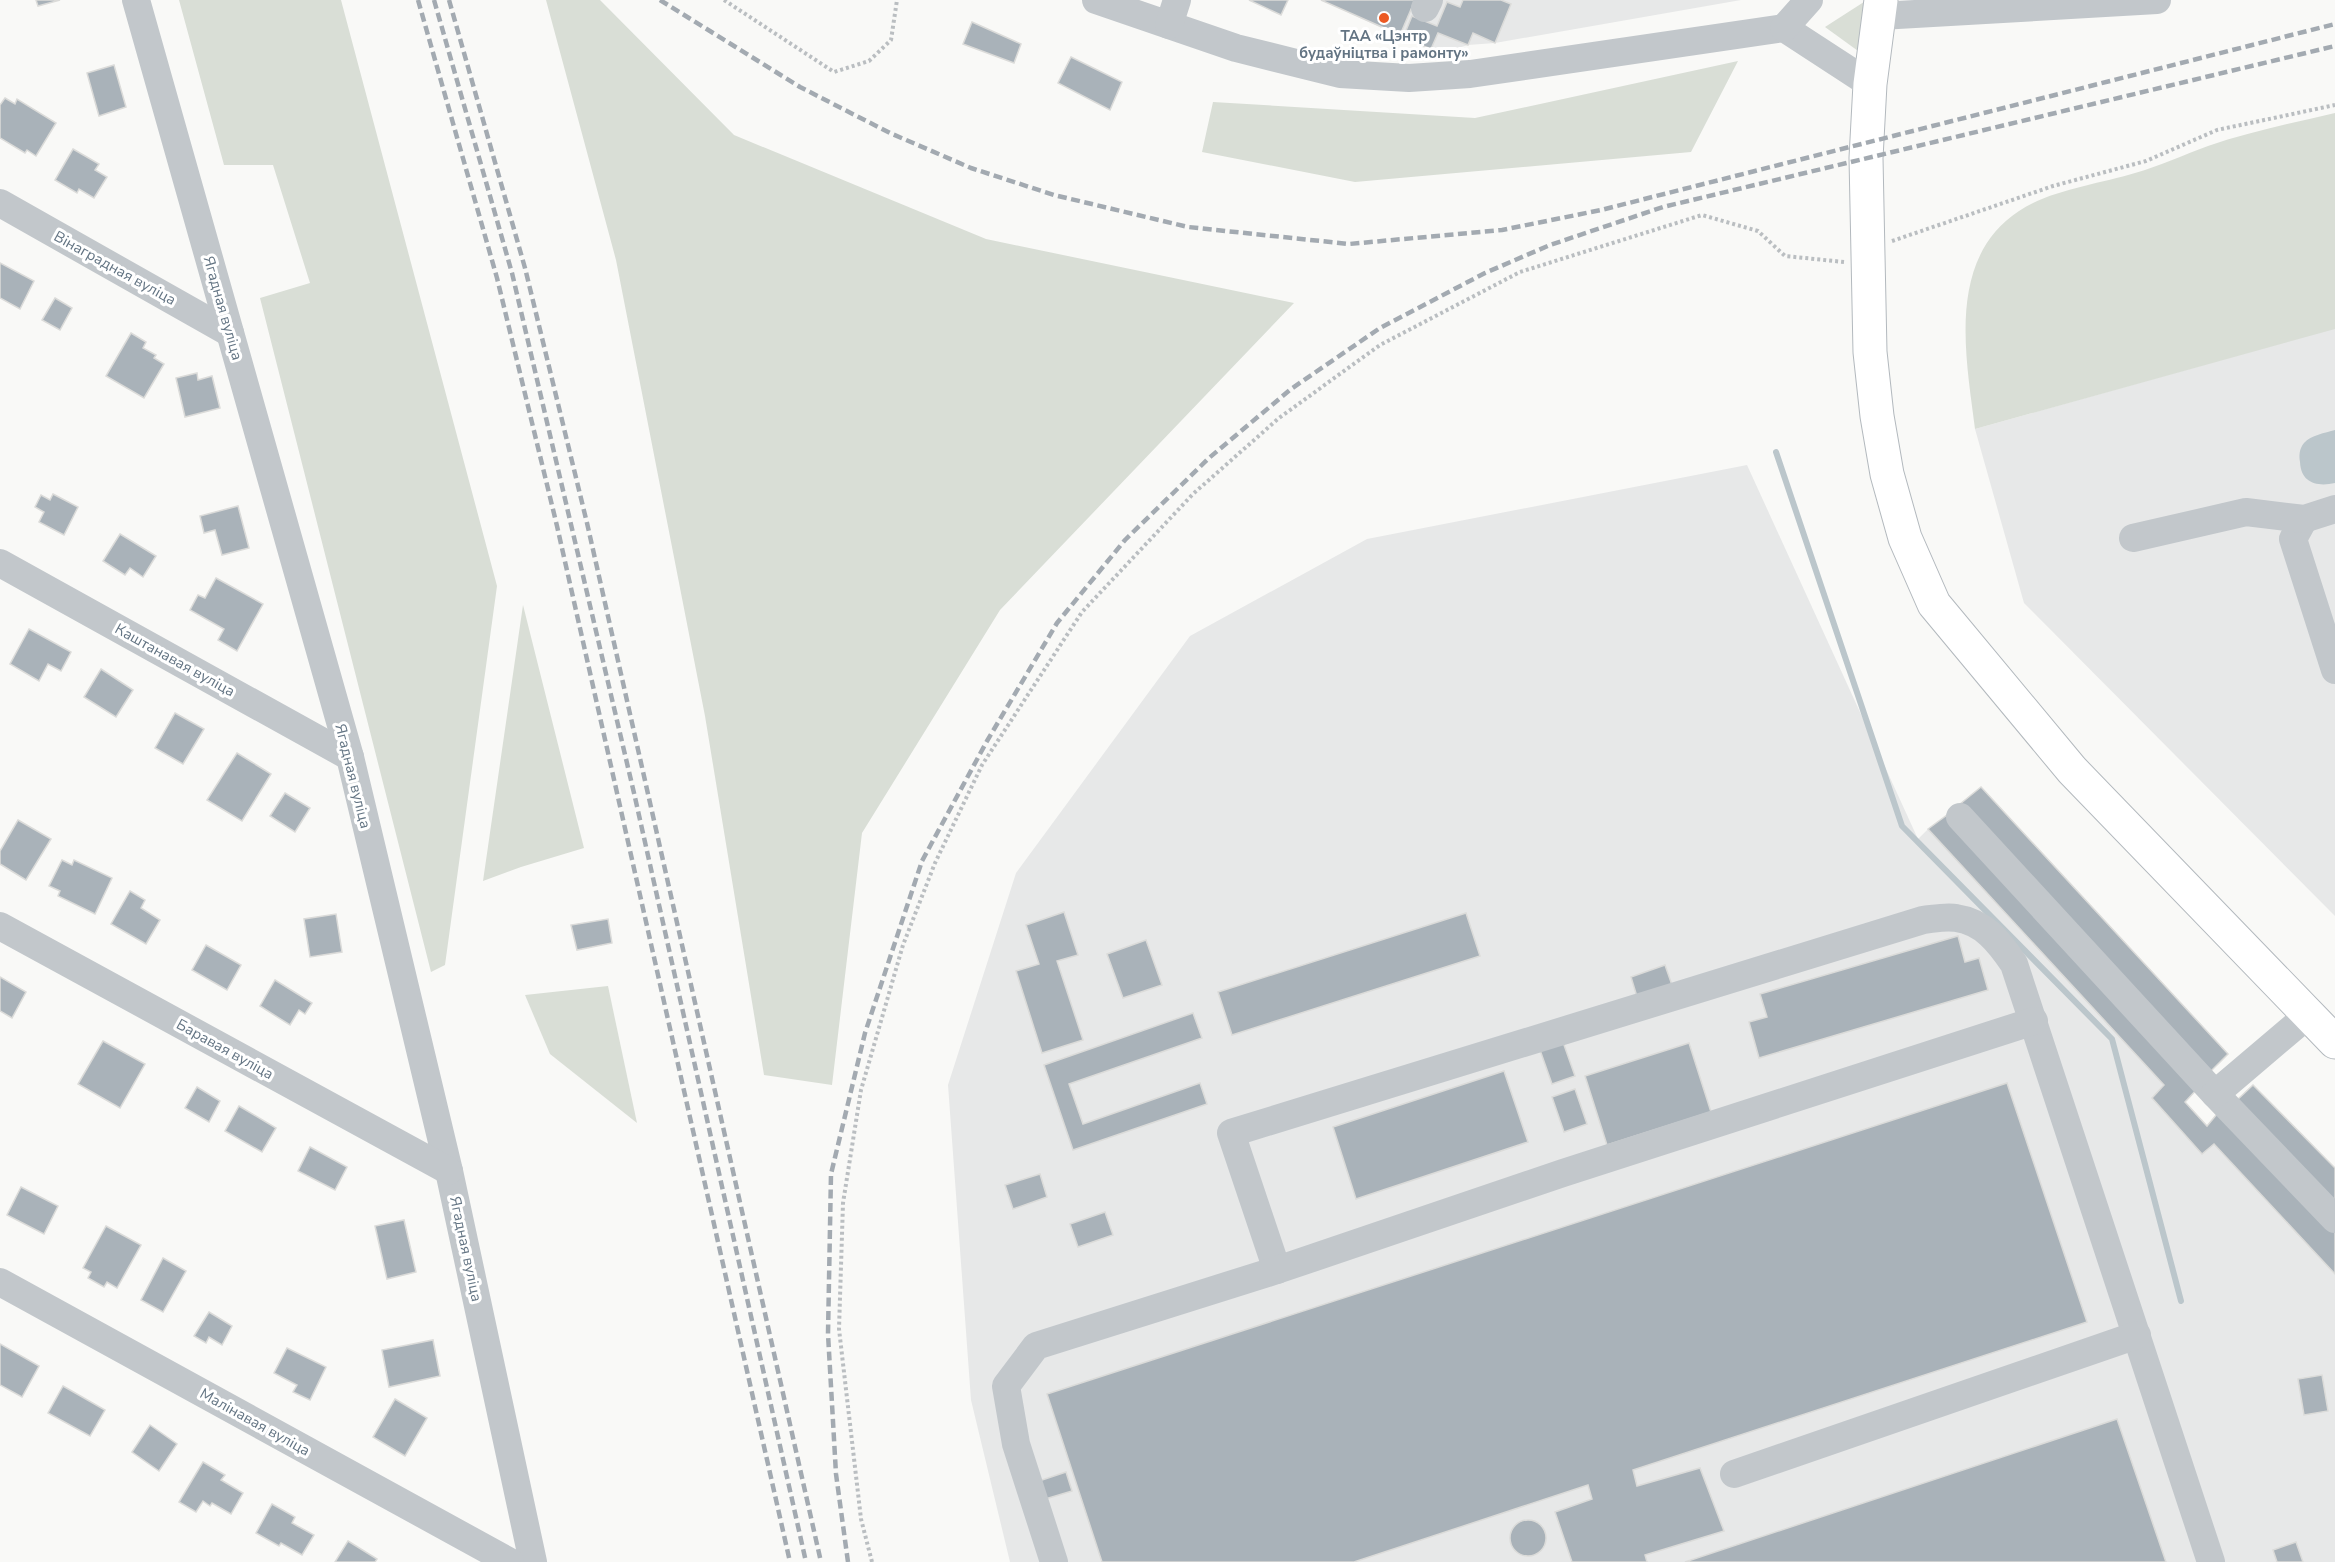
<svg xmlns="http://www.w3.org/2000/svg" width="2335" height="1562" viewBox="0 0 2335 1562" font-family="'Nunito Sans',sans-serif">
	<style>
		.built { fill: #e7e8e8 }
		.green { fill: #d9ded6 }
		.water { fill: #bbc6cb }
		.lines { fill: none; stroke-linecap: round; stroke-linejoin: round }
		.stream { stroke: #bbc6cb; stroke-width: 6 }
		.building { fill: #a9b2b9; stroke: #dbdbd9; stroke-width: 1.5 }
		.major-casing { stroke: #b3b9be; stroke-width: 35 }
		.path { stroke: #babec1; stroke-width: 4; stroke-dasharray: 3 3; stroke-linecap: butt }
		.minor { stroke: #c2c7cb; stroke-width: 28 }
		.major { stroke: #fff; stroke-width: 33 }
		.rail { stroke: #a3aab1; stroke-width: 4.5; stroke-dasharray: 9 4.5; stroke-linecap: butt }
		.poi-dot { fill: #ec5a24; stroke: #fff; stroke-width: 2 }
		.labels { text-anchor: middle; stroke-width: 6; stroke-linejoin: round; paint-order: stroke }
		.poi-label { font-size: 15px; font-weight: bold; fill: #637483; stroke: #fff }
		.street-label { font-size: 15px; fill: #637483; stroke: #fff }
	</style>
	<rect width="100%" height="100%" fill="#f9f9f7"/>
	<g class="built">
		<polygon points="1321,0 1741,0 1495,43 1468,45 1438,54"/>
		<polygon points="2335,328 2335,916 2024,603 1975,429"/>
		<polygon points="1747,465 1918,839 1928,829 2164,1085 2152,1098 2202,1154 2214,1144 2335,1274 2335,1562 1010,1562 971,1400 948,1085 1016,873 1190,636 1367,539"/>
	</g>
	<g class="green">
		<polygon points="179,0 341,0 497,586 445,965 431,972 260,298 310,283 273,165 224,165"/>
		<polygon points="546,0 600,0 734,135 986,239 1294,303 1000,610 862,833 832,1085 764,1075 705,716 616,260"/>
		<polygon points="1867,0 1865,56 1825,27"/>
		<polygon points="1738,61 1691,152 1355,182 1202,152 1213,102 1475,118"/>
		<path d="M 2335,113 L 2335,329 L 1975,429 C 1966,357 1946,259 2019,211 C 2050,190 2099,184 2135,173 C 2160,166 2183,155 2208,146 C 2249,132 2292,123 2335,113 Z"/>
		<polygon points="523,605 584,848 521,867 483,881"/>
		<polygon points="608,986 637,1123 550,1054 525,995"/>
	</g>
	<path class="water" d="M 2335,430 L 2335,483 C 2317,487 2301,483 2300,462 C 2299,456 2299,449 2304,443 C 2311,435 2325,433 2335,430 Z"/>
	<g class="lines">
		<polyline class="stream" points="1776,452 1902,826 2112,1039 2181,1301"/>
	</g>
	<g class="building">
		<polygon points="36,0 60,0 38,6"/>
		<polygon points="1249,0 1288,0 1281,15"/>
		<polygon points="1321,0 1415,0 1400,35"/>
		<polygon points="1463,0 1501,0 1511,4 1495,43 1473,33 1468,45 1438,33 1431,49 1403,38 1412,16 1437,26 1447,2 1460,7"/>
		<polygon points="972,22 1021,44 1014,63 963,44"/>
		<polygon points="1071,57 1122,82 1110,110 1058,83"/>
		<polygon points="114,65 126,107 99,116 87,73"/>
		<polygon points="5,98 15,104 17,99 56,123 36,156 27,150 25,153 0,138 0,105"/>
		<polygon points="73,149 99,164 95,170 107,177 94,198 79,189 77,193 55,180"/>
		<polygon points="0,263 34,281 20,309 0,298"/>
		<polygon points="55,298 72,308 60,330 42,320"/>
		<polygon points="131,333 146,342 143,348 156,355 154,358 164,364 144,398 106,376"/>
		<polygon points="197,373 198,380 212,376 220,408 185,417 176,378"/>
		<polygon points="53,494 78,507 64,535 39,522 44,512 35,507 41,495 50,500"/>
		<polygon points="238,506 249,548 222,555 215,530 204,533 200,516"/>
		<polygon points="120,534 156,556 143,577 130,568 125,575 103,561"/>
		<polygon points="216,578 263,604 237,651 218,640 224,629 190,610 198,595 205,598"/>
		<polygon points="29,629 71,652 61,671 48,664 39,681 10,664"/>
		<polygon points="101,669 133,690 116,717 84,697"/>
		<polygon points="175,713 204,729 183,764 155,748"/>
		<polygon points="237,753 271,774 242,821 207,800"/>
		<polygon points="1981,787 2228,1054 2211,1071 1960,804"/>
		<polygon points="285,793 310,808 295,832 270,816"/>
		<polygon points="1947,815 2199,1087 2185,1102 2207,1126 2222,1108 2335,1226 2335,1274 2214,1144 2202,1154 2152,1098 2164,1085 1928,829"/>
		<polygon points="18,820 51,839 26,880 0,864 0,851"/>
		<polygon points="62,860 72,865 74,860 112,878 95,914 58,896 60,891 49,886"/>
		<polygon points="130,891 145,900 141,908 160,920 146,944 111,924"/>
		<polygon points="1064,912 1078,955 1057,961 1083,1040 1042,1053 1016,971 1039,964 1026,925"/>
		<polygon points="1466,913 1480,956 1232,1035 1218,992"/>
		<polygon points="336,914 342,952 310,957 304,919"/>
		<polygon points="608,919 612,943 577,950 571,925"/>
		<polygon points="1958,936 1965,962 1979,958 1988,990 1759,1058 1749,1022 1767,1017 1760,994"/>
		<polygon points="1146,940 1162,985 1123,998 1107,954"/>
		<polygon points="206,945 241,965 227,990 192,970"/>
		<polygon points="1665,965 1673,988 1638,1000 1631,977"/>
		<polygon points="0,977 26,992 12,1018 0,1011"/>
		<polygon points="275,980 312,1003 305,1014 299,1010 290,1025 260,1006"/>
		<polygon points="1193,1013 1202,1038 1069,1084 1083,1124 1200,1083 1207,1104 1073,1150 1044,1065"/>
		<polygon points="103,1041 145,1064 120,1108 78,1084"/>
		<polygon points="1563,1042 1575,1076 1552,1084 1540,1050"/>
		<polygon points="1689,1043 1711,1112 1607,1145 1585,1076"/>
		<polygon points="1504,1071 1528,1142 1356,1199 1333,1127"/>
		<polygon points="2007,1083 2087,1322 1633,1470 1637,1486 1700,1468 1724,1531 1645,1555 1647,1562 1572,1562 1555,1512 1592,1499 1588,1485 1354,1562 1102,1562 1047,1394"/>
		<polygon points="2253,1085 2335,1168 2335,1205 2235,1102"/>
		<polygon points="197,1087 220,1101 209,1122 185,1108"/>
		<polygon points="1575,1089 1587,1124 1564,1132 1552,1097"/>
		<polygon points="239,1106 276,1128 262,1152 225,1131"/>
		<polygon points="310,1147 347,1167 335,1190 298,1171"/>
		<polygon points="1040,1174 1047,1197 1013,1209 1005,1185"/>
		<polygon points="21,1187 58,1206 44,1234 7,1215"/>
		<polygon points="1105,1212 1113,1235 1078,1247 1070,1224"/>
		<polygon points="404,1220 416,1272 387,1279 375,1226"/>
		<polygon points="106,1226 141,1245 117,1288 107,1282 104,1287 88,1278 91,1272 83,1268"/>
		<polygon points="163,1258 186,1271 163,1312 141,1300"/>
		<polygon points="209,1312 232,1326 222,1345 209,1337 206,1343 194,1336"/>
		<polygon points="433,1340 440,1376 389,1387 382,1350"/>
		<polygon points="0,1344 39,1366 22,1397 0,1385"/>
		<polygon points="287,1348 326,1367 310,1400 293,1392 297,1385 274,1373"/>
		<polygon points="2322,1375 2328,1411 2304,1415 2298,1379"/>
		<polygon points="63,1386 105,1410 90,1436 48,1413"/>
		<polygon points="395,1399 427,1418 405,1456 373,1437"/>
		<polygon points="2117,1419 2166,1562 1685,1562"/>
		<polygon points="150,1425 177,1444 159,1471 132,1452"/>
		<polygon points="203,1462 225,1475 221,1480 243,1493 231,1514 212,1503 210,1506 203,1501 196,1512 179,1502"/>
		<polygon points="1066,1472 1072,1491 1042,1500 1036,1482"/>
		<polygon points="272,1504 295,1517 292,1523 314,1535 302,1555 281,1543 279,1546 256,1533"/>
		<circle cx="1528" cy="1538" r="18"/>
		<polygon points="348,1541 377,1559 375,1562 335,1562"/>
		<polygon points="2296,1542 2303,1562 2277,1562 2273,1550"/>
	</g>
	<g class="lines">
		<defs>
			<polyline id="major" points="1881,0 1870,84 1866,158 1870,352 1877,416 1887,474 1905,538 1934,604 2072,770 2335,1042"/>
		</defs>
		<use href="#major" class="major-casing"/>
		<g class="path">
			<polyline points="724,0 834,72 869,61 891,40 897,0"/>
			<polyline points="1892,241 2053,186 2146,161 2217,130 2335,105"/>
			<polyline points="872,1562 861,1519 839,1329 843,1203 861,1090 903,945 935,863 982,765 1082,612 1193,494 1279,418 1380,345 1520,272 1702,215 1758,231 1785,256 1844,262"/>
		</g>
		<g class="minor">
			<polyline points="136,0 350,757 449,1171 533,1562"/>
			<polyline points="1096,0 1236,48 1340,74 1409,78 1470,74 1784,28 1870,84"/>
			<polyline points="1425,8 1429,0"/>
			<polyline points="1880,16 2157,0"/>
			<polyline points="1169,25 1177,0"/>
			<polyline points="1784,28 1809,0"/>
			<polyline points="0,203 230,333"/>
			<polyline points="2304,519 2293,539 2335,670"/>
			<polyline points="2133,538 2246,512 2304,519 2335,509"/>
			<polyline points="0,563 350,757"/>
			<polyline points="1960,817 2215,1094 2335,1219"/>
			<polyline points="0,926 449,1171"/>
			<polyline points="2215,1094 2308,1015"/>
			<path d="M 1277,1270 L 1231,1133 L 1923,920 C 1933,919 1946,916 1956,918 C 1984,922 1999,942 2014,964 L 2211,1562"/>
			<polyline points="0,1282 510,1562"/>
			<polyline points="1734,1474 2137,1335"/>
			<polyline points="1054,1562 1016,1444 1006,1386 1036,1346 1277,1270 1563,1173 2034,1021"/>
		</g>
		<use href="#major" class="major"/>
		<g class="rail">
			<polyline points="418,0 497,278 557,526 790,1562"/>
			<polyline points="434,0 512,273 634,793 806,1562"/>
			<polyline points="449,0 525,268 587,523 821,1562"/>
			<polyline points="660,0 800,87 890,133 971,168 1054,195 1188,227 1349,244 1502,230 1601,210 2335,24"/>
			<polyline points="848,1562 836,1474 828,1334 831,1174 865,1033 922,861 987,741 1057,623 1125,540 1209,458 1291,389 1380,328 1485,273 1550,245 1663,207 2335,46"/>
		</g>
	</g>
	<circle class="poi-dot" cx="1384" cy="18" r="6"/>
	<g class="labels">
		<g class="poi-label">
			<text x="1384" y="41">ТАА «Цэнтр<tspan x="1384" dy="17">будаўніцтва і рамонту»</tspan></text>
		</g>
		<g class="street-label">
			<text transform="translate(115 268) rotate(29)" y="5">Вінаградная вуліца</text>
			<text transform="translate(223 308) rotate(74)" y="5">Ягадная вуліца</text>
			<text transform="translate(175 660) rotate(29)" y="5">Каштанавая вуліца</text>
			<text transform="translate(353 776) rotate(76)" y="5">Ягадная вуліца</text>
			<text transform="translate(225 1049) rotate(29)" y="5">Баравая вуліца</text>
			<text transform="translate(466 1249) rotate(78)" y="5">Ягадная вуліца</text>
			<text transform="translate(255 1422) rotate(29)" y="5">Малінавая вуліца</text>
		</g>
	</g>
</svg>
